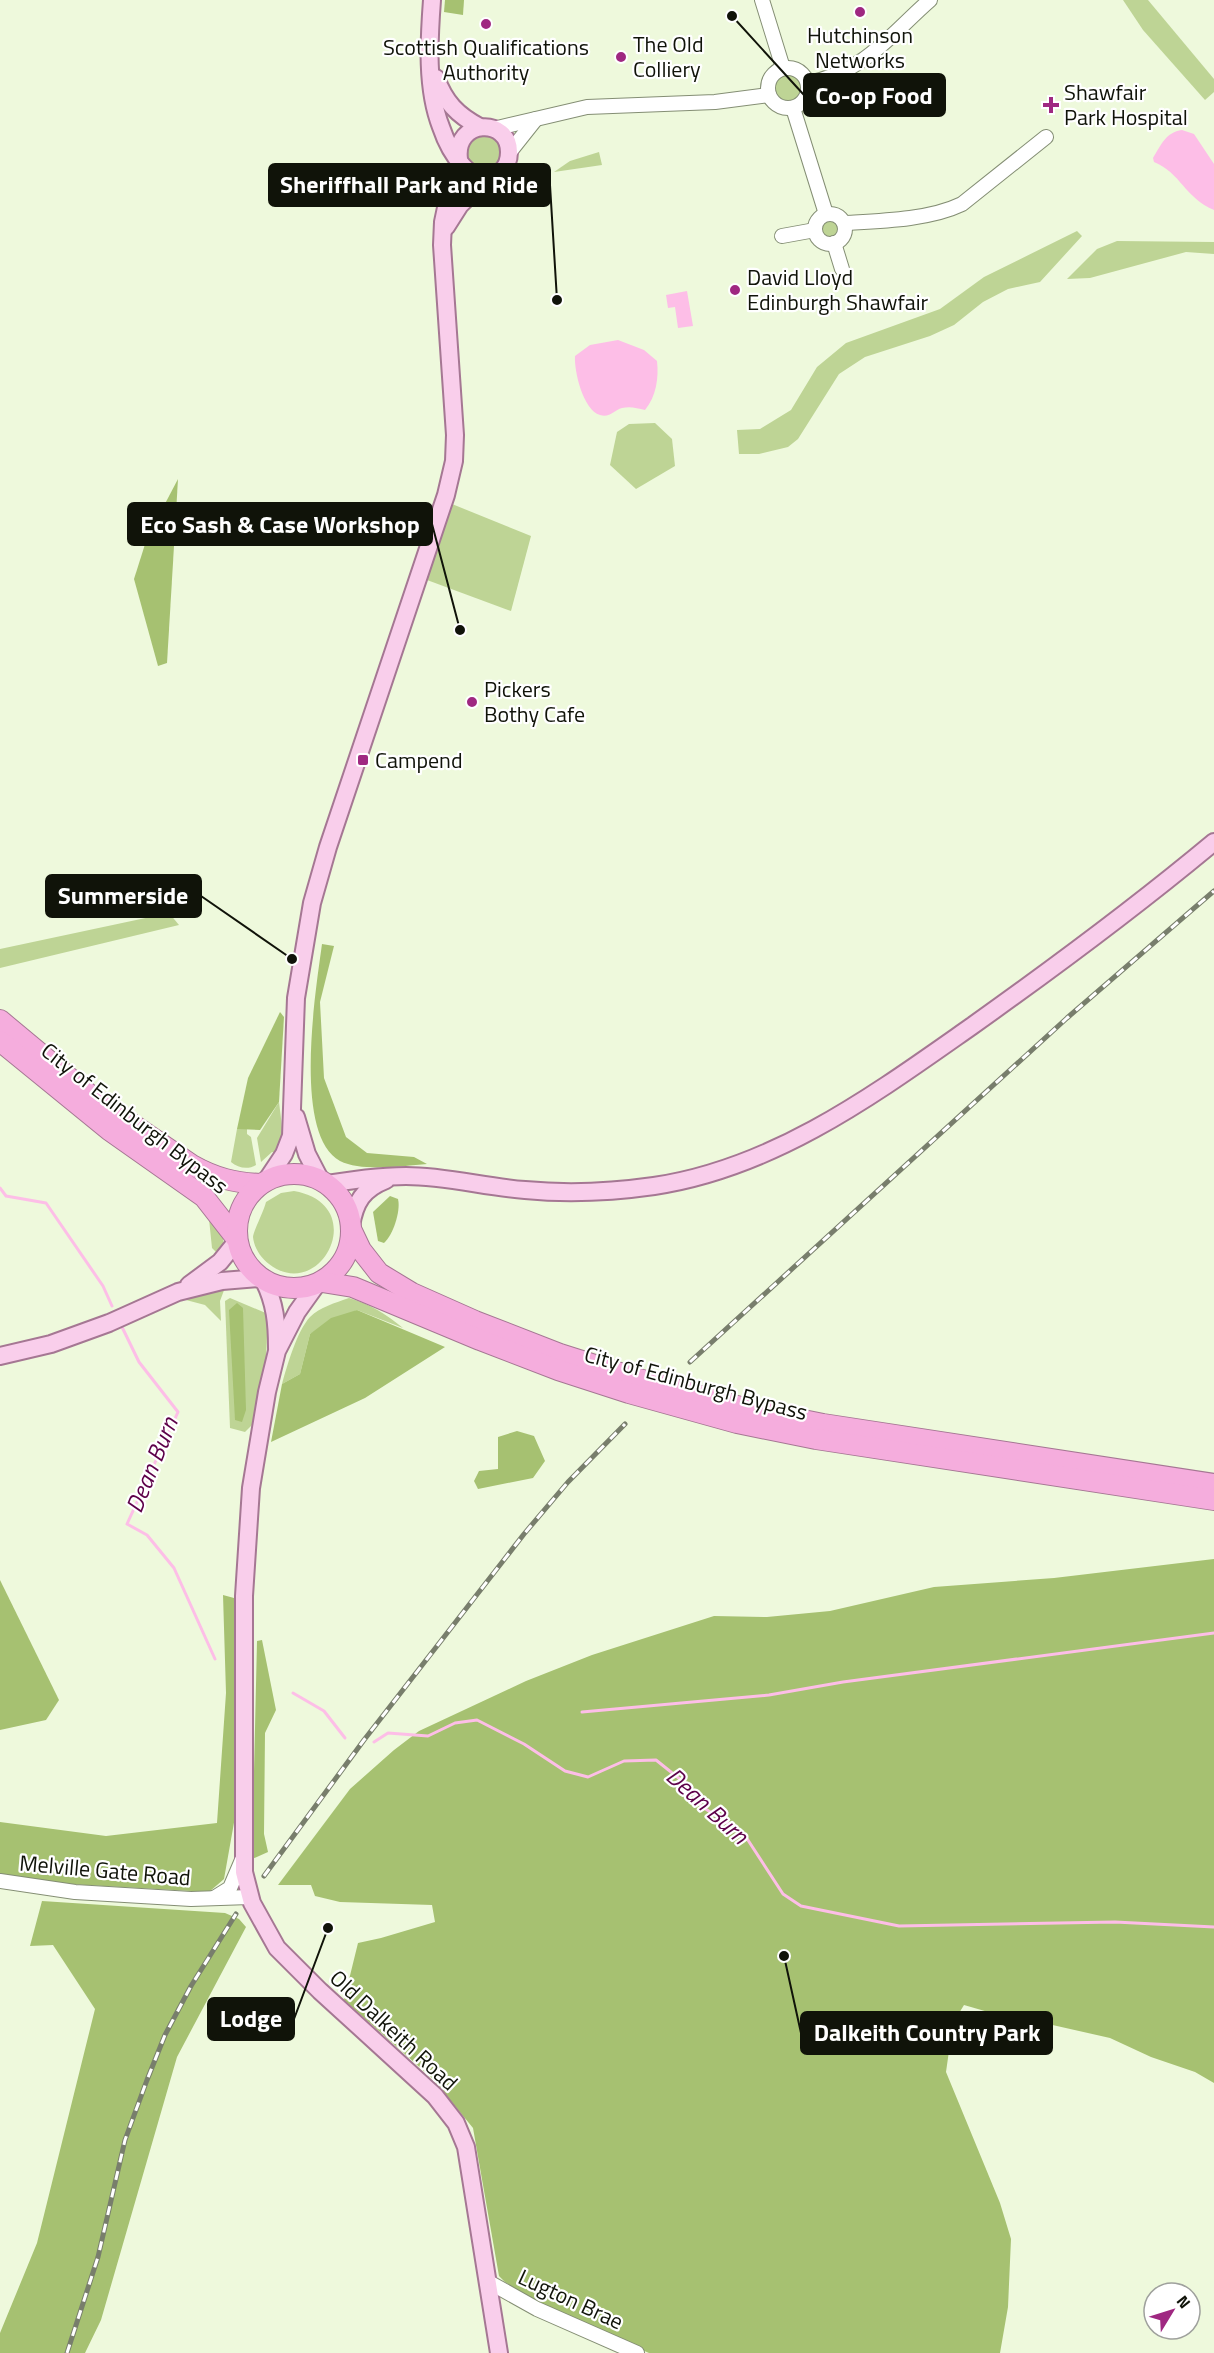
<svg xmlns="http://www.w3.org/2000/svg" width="1214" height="2353" viewBox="0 0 1214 2353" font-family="'Titillium Web',sans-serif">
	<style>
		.green { fill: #bed495 }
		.forest { fill: #a6c171 }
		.water { fill: #fdbee7 }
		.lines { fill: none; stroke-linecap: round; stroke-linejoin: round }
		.stream { stroke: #fdbee7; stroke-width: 3 }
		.minor-casing { stroke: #848e74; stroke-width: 16 }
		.major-casing { stroke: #a57793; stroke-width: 20 }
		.highway-casing { stroke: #a57793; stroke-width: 22 }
		.minor { stroke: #fff; stroke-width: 14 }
		.major { stroke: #f9ceeb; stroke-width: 16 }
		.highway { stroke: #f5addd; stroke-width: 20 }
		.rail-casing { stroke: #787e6c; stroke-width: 5 }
		.rail { stroke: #fff; stroke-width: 3; stroke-dasharray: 9; stroke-linecap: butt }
		.poi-dot { fill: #9f2881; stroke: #fff; stroke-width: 2 }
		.labels { text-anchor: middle; stroke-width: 4.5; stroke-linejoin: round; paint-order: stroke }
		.poi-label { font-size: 22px; fill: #101309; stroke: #fff; text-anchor: start }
		.street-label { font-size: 22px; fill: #101309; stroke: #fff }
		.water-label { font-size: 24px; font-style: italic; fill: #5d0049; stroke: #fff }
		.leader { fill: none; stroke: #101309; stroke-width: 2 }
		.callout-dot { fill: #101309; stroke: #fff; stroke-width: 2 }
		.callout { fill: #101309; stroke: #101309; stroke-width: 2 }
		.callout-label { font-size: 24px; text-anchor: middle; font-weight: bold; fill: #fff }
	</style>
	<rect width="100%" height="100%" fill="#eef9dc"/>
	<g class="green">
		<polygon points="1123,0 1148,0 1214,79 1214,92 1205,100 1143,30"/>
		<circle cx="789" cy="87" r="15"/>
		<circle cx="484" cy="153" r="17"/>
		<polygon points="599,152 602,165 554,172 570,161"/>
		<circle cx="830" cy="229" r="10"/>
		<polygon points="1077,231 1082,236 1040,282 1008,289 983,302 954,325 930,336 865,357 839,374 798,439 788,447 759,454 739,454 737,430 760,429 791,410 817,367 846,343 940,309 984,277"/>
		<polygon points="1117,241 1214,242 1214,254 1186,252 1090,278 1067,279 1097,249"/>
		<polygon points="655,423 672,439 675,466 636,489 610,465 617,432 629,424"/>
		<polygon points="452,504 531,536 511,611 427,580"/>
		<polygon points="169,913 179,925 0,968 0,949"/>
		<path d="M 279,1102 C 281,1120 285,1136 277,1153 L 272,1152 L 261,1162 L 257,1138 Z"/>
		<path d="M 237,1129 L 247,1129 L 247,1134 L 251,1137 L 256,1165 C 248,1170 238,1168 231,1162 Z"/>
		<path d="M 294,1191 C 372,1205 320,1304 269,1264 C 261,1258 254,1248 253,1237 C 253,1232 264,1211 266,1202 L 281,1193 Z"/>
		<path d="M 214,1215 C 221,1229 228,1241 220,1256 L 212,1248 L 209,1219 Z"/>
		<polygon points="226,1285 220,1301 221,1321 205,1305 186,1300 217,1287"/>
		<polygon points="230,1298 268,1314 266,1358 252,1425 245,1432 230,1428 225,1301"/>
		<path d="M 349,1298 C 370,1304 386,1314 403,1328 L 357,1310 L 310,1334 L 300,1374 L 282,1384 C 287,1366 297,1331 310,1317 C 320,1307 335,1303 349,1298 Z"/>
	</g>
	<g class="forest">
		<polygon points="445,0 464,0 463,15 444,12"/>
		<polygon points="178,479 167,663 158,666 134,579 147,538"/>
		<path d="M 322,944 L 334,946 L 320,1002 L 324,1078 L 346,1137 L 367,1153 L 414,1157 L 427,1164 C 402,1166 362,1172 340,1161 C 292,1135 316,989 322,944 Z"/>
		<polygon points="280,1012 284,1017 279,1102 260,1130 237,1129 248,1078"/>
		<path d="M 390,1196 L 398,1199 C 401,1211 393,1235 384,1243 L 378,1241 L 373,1212 Z"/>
		<polygon points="237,1303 243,1308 246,1410 242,1422 235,1420 229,1310"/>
		<polygon points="357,1310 445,1347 365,1398 271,1442 282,1384 300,1374 310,1334 331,1318"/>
		<polygon points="517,1431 534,1436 545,1461 533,1478 478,1489 474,1481 479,1471 498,1469 498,1437"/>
		<polygon points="1214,1559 1214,2083 1195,2072 1151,2057 1110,2038 1026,2019 1002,2016 964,2005 953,2023 946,2072 1000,2203 1011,2239 1008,2307 1000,2353 649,2353 541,2305 505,2282 499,2276 473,2128 433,2079 344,2000 358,1943 381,1938 435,1922 432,1905 340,1902 315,1896 311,1885 278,1885 350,1789 394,1750 419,1731 526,1681 592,1655 714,1616 767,1617 830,1611 934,1587 1054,1578"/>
		<polygon points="0,1580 59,1700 46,1720 0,1730"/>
		<polygon points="223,1595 234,1598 235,1817 224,1879 209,1892 51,1883 0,1874 0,1822 106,1836 217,1823 226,1693"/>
		<polygon points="262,1640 276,1710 265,1733 264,1834 268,1852 252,1859 257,1641"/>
		<polygon points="42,1901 225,1913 239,1919 246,1927 177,2057 101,2320 85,2353 0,2353 0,2333 37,2243 95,2009 53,1945 30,1946"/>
	</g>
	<g class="water">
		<path d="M 1182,130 L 1194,134 L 1214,164 L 1214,210 C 1184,197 1181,173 1154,162 L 1153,158 C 1161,145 1166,132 1182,130 Z"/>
		<polygon points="687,291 693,326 678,328 675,307 668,308 666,295"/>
		<path d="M 618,340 L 644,350 L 657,361 C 659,378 656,397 645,410 C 637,408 630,406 622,408 C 614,410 610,418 600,415 C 583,410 574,371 575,356 L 590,345 Z"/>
	</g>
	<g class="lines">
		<g class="stream">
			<polyline points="0,1188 6,1196 46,1203 103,1286 112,1306"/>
			<polyline points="122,1327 139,1362 178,1412 127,1524 147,1535 174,1568 215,1659"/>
			<polyline points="293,1693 324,1711 345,1738"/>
			<polyline points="582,1712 769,1695 843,1682 1214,1633"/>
			<polyline points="374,1742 388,1733 428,1736 455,1723 477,1720 524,1744 565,1771 588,1777 624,1761 656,1760 686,1784 701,1806 744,1834 783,1894 801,1906 899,1926 1115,1922 1214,1927"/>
		</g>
		<defs>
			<g id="minor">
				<polyline points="762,0 783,68"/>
				<circle cx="788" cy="88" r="20"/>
				<path d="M 808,83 C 866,71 889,36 930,0"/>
				<polyline points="793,108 826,214"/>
				<polyline points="493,129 587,107 715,102 769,95"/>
				<polyline points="509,153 536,119"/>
				<circle cx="830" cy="229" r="15"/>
				<path d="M 844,223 C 880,221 929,220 962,204 L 1046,137"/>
				<polyline points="782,236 815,230"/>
				<polyline points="834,243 842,269"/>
				<polyline points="0,1881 75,1892 191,1899 250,1897"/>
				<polyline points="214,1898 230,1888 242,1860"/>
				<polyline points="487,2281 537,2309 637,2353"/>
			</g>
			<g id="major">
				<path d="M 432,0 C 429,40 426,89 441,127 C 448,148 472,194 500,172 C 506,168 509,160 509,152 C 509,117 454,119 459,159"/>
				<path d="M 436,78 C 445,102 457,115 480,127"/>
				<polyline points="446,227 460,205 487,178"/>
				<polyline points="296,1117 307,1154 321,1181"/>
				<polyline points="266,1181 284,1154 291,1136 296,998 312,903 328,847 446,495 454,461 455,435 442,245 443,222 447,203 461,164"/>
				<path d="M 327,1184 C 353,1180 379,1176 406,1176 C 446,1176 485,1187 525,1190 C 567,1194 612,1192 654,1186 C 775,1168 875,1094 972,1026 C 1055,967 1136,907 1214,842"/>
				<path d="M 351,1226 C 355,1202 363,1189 386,1180"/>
				<path d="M 264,1281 C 275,1303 277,1323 277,1348"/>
				<polyline points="317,1284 297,1312 277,1351 267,1392 251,1488 244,1596 244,1872 252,1903 277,1948 320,1991 435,2096 456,2123 466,2147 499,2353"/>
				<polyline points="189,1285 220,1262 237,1241"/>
				<polyline points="0,1356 51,1344 109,1323 178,1292 222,1281 260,1278"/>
			</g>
			<g id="highway">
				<path d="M 0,1020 L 90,1095 L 192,1165 C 215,1178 235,1183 261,1184"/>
				<polyline points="0,1041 109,1130 204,1197 236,1238"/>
				<circle cx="294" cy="1231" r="57"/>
				<polyline points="351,1229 361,1250 379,1273 412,1293 475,1321 560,1354 639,1379 748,1409 823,1424 1214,1484"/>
				<polyline points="322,1282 353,1287 480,1340 558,1370 629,1393 737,1423 816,1439 1214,1500"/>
			</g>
		</defs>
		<use href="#minor" class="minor-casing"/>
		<use href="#major" class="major-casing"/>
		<use href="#highway" class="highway-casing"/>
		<use href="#minor" class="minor"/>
		<use href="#major" class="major"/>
		<use href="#highway" class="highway"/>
		<defs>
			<g id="rail">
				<polyline points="690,1362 1067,1018 1214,891"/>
				<polyline points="264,1876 364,1740 524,1534 568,1482 625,1424"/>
				<polyline points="67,2353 98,2257 125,2140 147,2080 165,2035 191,1986 236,1914"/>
			</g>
		</defs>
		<use href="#rail" class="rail-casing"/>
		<use href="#rail" class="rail"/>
	</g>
	<g class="poi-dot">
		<circle cx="860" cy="12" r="6"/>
		<circle cx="486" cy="24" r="6"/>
		<circle cx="621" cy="57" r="6"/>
		<path d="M1048 96h6v6h6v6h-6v6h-6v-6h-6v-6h6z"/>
		<circle cx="735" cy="290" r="6"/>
		<circle cx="472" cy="702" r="6"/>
		<rect x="357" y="754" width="12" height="12" rx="3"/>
	</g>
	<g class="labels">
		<g class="poi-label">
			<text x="860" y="43" text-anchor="middle">Hutchinson<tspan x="860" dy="25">Networks</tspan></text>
			<text x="633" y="52">The Old<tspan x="633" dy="25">Colliery</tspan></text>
			<text x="486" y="55" text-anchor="middle">Scottish Qualifications<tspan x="486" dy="25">Authority</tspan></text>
			<text x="1064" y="100">Shawfair<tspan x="1064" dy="25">Park Hospital</tspan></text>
			<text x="747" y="285">David Lloyd<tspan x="747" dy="25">Edinburgh Shawfair</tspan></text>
			<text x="484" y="697">Pickers<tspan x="484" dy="25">Bothy Cafe</tspan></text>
			<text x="375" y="768">Campend</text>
		</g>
		<g class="street-label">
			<text transform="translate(135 1118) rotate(38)" y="8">City of Edinburgh Bypass</text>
			<text transform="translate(696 1383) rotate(15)" y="8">City of Edinburgh Bypass</text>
			<text transform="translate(105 1870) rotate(5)" y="8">Melville Gate Road</text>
			<text transform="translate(394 2030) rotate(43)" y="8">Old Dalkeith Road</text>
			<text transform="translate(571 2299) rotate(25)" y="8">Lugton Brae</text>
		</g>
		<g class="water-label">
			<text transform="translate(152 1465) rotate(-68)" y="8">Dean Burn</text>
			<text transform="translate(707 1806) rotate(42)" y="8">Dean Burn</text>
		</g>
	</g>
	<path class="leader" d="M732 16L804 95M557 300L550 185M460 630L432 524M292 959L201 896M328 1928L294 2019M784 1956L801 2033"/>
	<g class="callout-dot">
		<circle cx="732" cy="16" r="6"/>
		<circle cx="557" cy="300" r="6"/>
		<circle cx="460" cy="630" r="6"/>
		<circle cx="292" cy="959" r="6"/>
		<circle cx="328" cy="1928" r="6"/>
		<circle cx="784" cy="1956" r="6"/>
	</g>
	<g class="callout">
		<rect x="804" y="74" width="141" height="42" rx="6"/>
		<rect x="269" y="164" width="281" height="42" rx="6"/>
		<rect x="128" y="503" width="304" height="42" rx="6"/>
		<rect x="46" y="875" width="155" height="42" rx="6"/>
		<rect x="208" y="1998" width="86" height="42" rx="6"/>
		<rect x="801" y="2012" width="251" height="42" rx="6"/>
	</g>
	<g class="callout-label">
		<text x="874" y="104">Co-op Food</text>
		<text x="409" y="193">Sheriffhall Park and Ride</text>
		<text x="280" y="533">Eco Sash &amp; Case Workshop</text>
		<text x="123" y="904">Summerside</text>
		<text x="251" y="2027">Lodge</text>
		<text x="927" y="2041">Dalkeith Country Park</text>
	</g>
	<g transform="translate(1172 2311) rotate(52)"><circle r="28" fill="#ffffff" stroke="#9fa19d" stroke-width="1.5"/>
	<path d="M0-4.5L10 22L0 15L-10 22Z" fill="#9f2881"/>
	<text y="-9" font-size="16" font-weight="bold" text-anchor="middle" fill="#101309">N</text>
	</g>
</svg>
